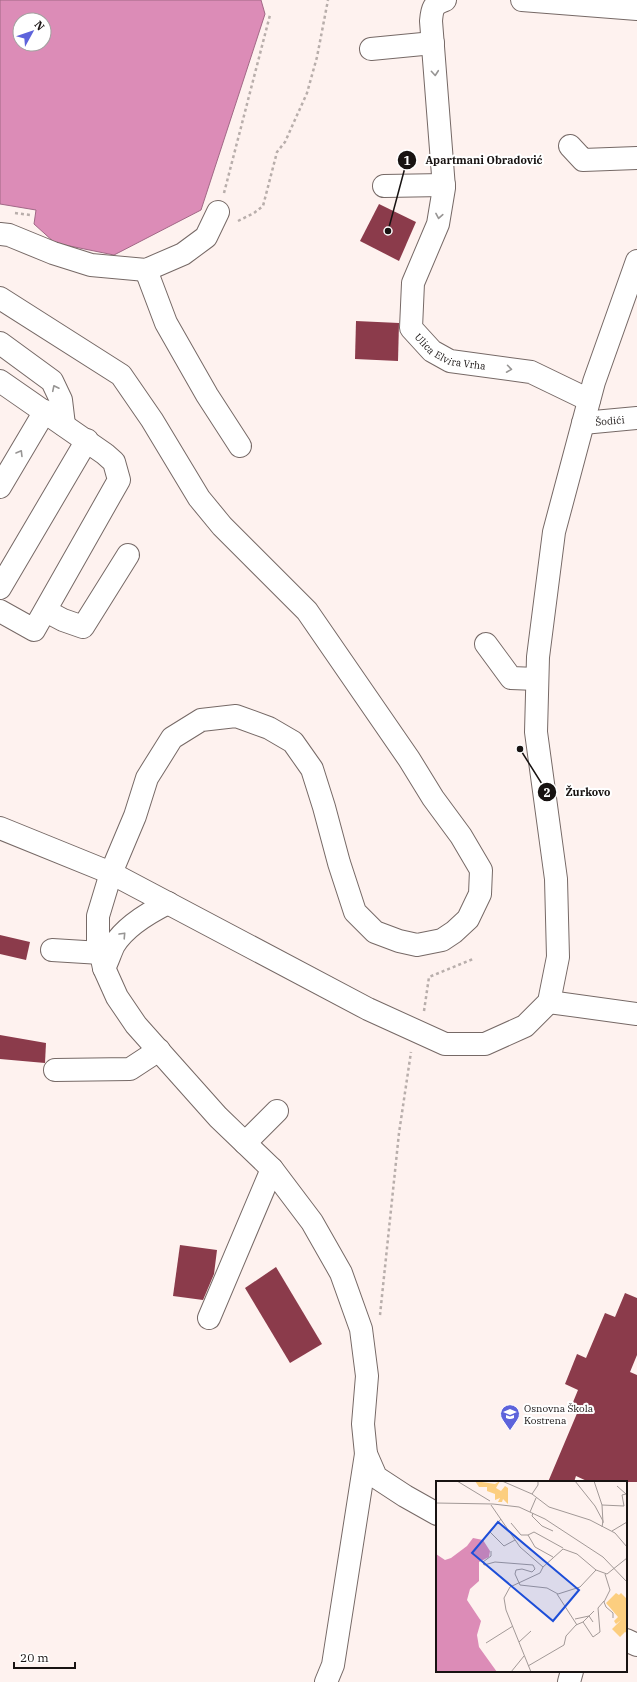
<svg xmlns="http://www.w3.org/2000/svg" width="637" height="1682" viewBox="0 0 637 1682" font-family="'IBM Plex Serif',serif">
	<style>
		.water { fill: #dc8cb7; stroke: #a16886; fill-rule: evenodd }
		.building { fill: #8b3b4b }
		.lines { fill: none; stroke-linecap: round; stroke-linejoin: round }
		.minor-casing { stroke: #766966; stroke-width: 24 }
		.path { stroke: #b8aeab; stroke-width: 2.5; stroke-dasharray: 3 3; stroke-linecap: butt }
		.minor { stroke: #fff; stroke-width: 22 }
		.oneway { stroke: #979594 }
		.labels { text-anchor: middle; stroke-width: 4; stroke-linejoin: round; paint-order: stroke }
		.street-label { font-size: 10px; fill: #181312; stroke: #fff }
		.poi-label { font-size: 10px; fill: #181312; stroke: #fff; text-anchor: start }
		.inset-road { fill: none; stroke: #a29997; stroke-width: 1 }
		.view { fill: #1d4ed8; fill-opacity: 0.15; stroke: #1d4ed8; stroke-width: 2 }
		.inset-edge { fill: none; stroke: #181312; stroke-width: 2 }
		.leader { fill: none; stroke: #181312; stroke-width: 1.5 }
		.callout-dot { fill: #181312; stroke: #fff; stroke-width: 1.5 }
		.mark-label { font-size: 12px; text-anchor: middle; font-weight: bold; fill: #fff }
		.callout-label { font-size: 11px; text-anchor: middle; font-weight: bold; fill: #181312; stroke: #fff; stroke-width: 4; stroke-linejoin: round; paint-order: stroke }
	</style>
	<rect width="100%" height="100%" fill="#fef2ef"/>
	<path class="water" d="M 0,0 L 261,0 L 265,14 L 201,210 L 114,255 L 55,243 L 34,224 L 36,210 L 0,204 ZM 20,20 L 44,20 L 44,44 L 20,44 Z"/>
	<g class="building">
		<polygon points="379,204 416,222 399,261 360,241"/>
		<polygon points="356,321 399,323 398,361 355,359"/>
		<polygon points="0,935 30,942 26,960 0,954"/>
		<polygon points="0,1035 46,1043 45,1063 0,1059"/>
		<polygon points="180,1245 217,1250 214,1274 203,1300 173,1296"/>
		<polygon points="276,1267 322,1344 290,1363 245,1288"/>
		<polygon points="625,1293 637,1298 637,1355 630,1372 637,1375 637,1482 589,1482 576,1476 574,1482 548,1482 578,1411 571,1407 578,1390 565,1384 577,1354 586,1358 605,1313 615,1317"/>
	</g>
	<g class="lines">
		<defs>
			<g id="minor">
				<path id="s1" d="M 445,0 C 433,4 432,9 431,21 L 444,188 L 438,224 L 413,283 L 411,328 L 432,351 L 450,361 L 531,372 L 589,400"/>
				<polyline points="522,0 637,9"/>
				<polyline points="371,49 433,43"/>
				<polyline points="570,146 583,160 637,158"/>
				<polyline points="384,186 444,185"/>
				<polyline points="0,234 9,235 53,253 91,265 146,270 183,254 206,237 218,212"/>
				<polyline points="146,270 166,323 207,395 240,446"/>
				<polyline points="0,298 121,375 152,420 199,498 222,526 307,611 409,759 433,798 461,836 481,870 480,894 468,919 454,932 442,940 417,945 399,941 375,932 355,912 339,863 324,807 312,769 293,742 269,728 236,716 201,720 172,738 147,778 135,816 111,873 98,916 98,941 104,968 117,997 136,1025 218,1117 272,1169 312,1222 341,1273 361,1329 367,1376 363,1424 366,1454 376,1477 405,1496 437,1514"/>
				<polyline points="0,343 52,381 61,400 64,425"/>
				<polyline points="0,381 105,454 114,462 119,480 34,630 0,611"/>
				<path id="s2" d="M 583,423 L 637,418"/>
				<polyline points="0,487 45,411"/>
				<polyline points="0,588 87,440"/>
				<polyline points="46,611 63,620 83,627 128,555"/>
				<polyline points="486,644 511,678 537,679"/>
				<polyline points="0,828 111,873 368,1009 445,1044 485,1044 525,1026 549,1002 558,957 556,879 536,732 538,657 554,532 594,382 637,261"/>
				<polyline points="52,950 101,953"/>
				<path d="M 104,968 C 108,961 110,953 114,945 C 125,927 150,912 168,903"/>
				<polyline points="549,1002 637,1014"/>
				<polyline points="55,1070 130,1069 159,1050"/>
				<polyline points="245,1143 277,1111"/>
				<polyline points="209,1318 272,1169"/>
				<polyline points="626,1640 637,1645"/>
				<polyline points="326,1682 333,1665 366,1454"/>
				<polyline points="569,1682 572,1671"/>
			</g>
		</defs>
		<use href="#minor" class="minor-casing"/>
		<g class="path">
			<polyline points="224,193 270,15"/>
			<polyline points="15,213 30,215"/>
			<polyline points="238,221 254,213 263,206 277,152 285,142 307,93 317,57 328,0"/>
			<polyline points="424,1011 429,977 473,959"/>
			<polyline points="380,1315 399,1133 411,1052"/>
		</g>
		<use href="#minor" class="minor"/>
	</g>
	<defs><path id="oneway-chevron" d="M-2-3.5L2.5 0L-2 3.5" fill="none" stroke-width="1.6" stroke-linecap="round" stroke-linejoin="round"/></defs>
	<g class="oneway">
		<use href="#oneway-chevron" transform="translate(435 73) rotate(85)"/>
		<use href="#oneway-chevron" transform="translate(439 216) rotate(100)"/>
		<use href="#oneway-chevron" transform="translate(509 369) rotate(8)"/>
		<use href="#oneway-chevron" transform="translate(55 388) rotate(-116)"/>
		<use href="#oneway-chevron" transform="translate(20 453) rotate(-59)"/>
		<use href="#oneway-chevron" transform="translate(123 935) rotate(-47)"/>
	</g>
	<defs>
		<symbol id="school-pin" viewBox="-11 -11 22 30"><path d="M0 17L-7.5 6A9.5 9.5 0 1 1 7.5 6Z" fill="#5d63db" stroke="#fff"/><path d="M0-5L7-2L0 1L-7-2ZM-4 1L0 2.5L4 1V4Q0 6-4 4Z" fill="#fff"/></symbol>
	</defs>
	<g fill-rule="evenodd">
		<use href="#school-pin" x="499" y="1403" width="22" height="30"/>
	</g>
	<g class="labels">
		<g class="street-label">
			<text dy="4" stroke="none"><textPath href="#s1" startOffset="389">Ulica Elvira Vrha</textPath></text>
			<text dy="4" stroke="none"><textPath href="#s2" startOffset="27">Šodići</textPath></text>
		</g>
		<g class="poi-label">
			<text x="524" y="1412">Osnovna Škola<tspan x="524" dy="12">Kostrena</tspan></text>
		</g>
	</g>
	<g transform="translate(436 1481)">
		<rect width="191" height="191" fill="#fef2ef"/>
		<path d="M 39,0 L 59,3 L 64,0 L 60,7 L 65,10 L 69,5 L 72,7 L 72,23 L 67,18 L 66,21 L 62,21 L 64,17 L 59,19 L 59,13 L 51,10 L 51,6 L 43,6 ZM 180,112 L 183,114 L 185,112 L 191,118 L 191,152 L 189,151 L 184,156 L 176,148 L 185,139 L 180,143 L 178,140 L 182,136 L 170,122 Z" fill="#fcce7f"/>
		<path d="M 37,57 L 47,59 L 54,70 L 53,76 L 43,81 L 43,100 L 34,108 L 31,119 L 45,140 L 41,154 L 43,166 L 61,191 L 0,191 L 0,73 L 9,79 L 15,77 L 31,65 Z" fill="#dc8cb7"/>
		<path class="inset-road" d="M 21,0 L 54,20M 66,0 L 96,13 L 113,26 L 154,39 L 179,52 L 191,66M 139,0 L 159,25 L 167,40 L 166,46M 158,0 L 166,24 L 167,42M 96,13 L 102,4 L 102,0M 0,22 L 57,23M 57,23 L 83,26 L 109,38 L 167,76 L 191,101M 55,24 L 84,66 L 107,86 L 104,92 L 74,106 L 68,117 L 70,129 L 95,191M 166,24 L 188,25 L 186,14 L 190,13 L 181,5M 94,31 L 100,17M 97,32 L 96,35 L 106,45 L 117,50M 65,38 L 54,51 L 68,65 L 79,59M 75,42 L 85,54 L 92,54 L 99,66 L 117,76M 176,50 L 191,41M 92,54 L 98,51 L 127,67M 55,70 L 55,75 L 47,81 L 48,84 L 59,81 L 97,84 L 99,88 L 96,91 L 86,88 L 80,89 L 79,93 L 84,104 L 111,107 L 122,113 L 144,106 L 160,89 L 171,93 L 191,77M 107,86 L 127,68 L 141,73 L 160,89M 169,93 L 174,109 L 168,121 L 170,126 L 177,132 L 177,137M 121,113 L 141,144M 139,138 L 153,135 L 157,141M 147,141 L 158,130M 83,161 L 95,150M 50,162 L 77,145M 92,185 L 128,164 L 130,155 L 140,144 L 147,141 L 157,156 L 164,151 L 162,127 L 168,120M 75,191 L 88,175"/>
		<path class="view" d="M 62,41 L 143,109 L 117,140 L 36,72 Z"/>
		<rect width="191" height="191" class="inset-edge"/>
	</g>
	<path class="leader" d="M388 231L407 160M520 749L547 792"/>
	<g class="callout-dot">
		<circle cx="388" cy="231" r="4"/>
		<circle cx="520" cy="749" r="4"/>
		<circle cx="407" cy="160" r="10"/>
		<circle cx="547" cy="792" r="10"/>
	</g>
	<g class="mark-label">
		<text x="407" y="165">1</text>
		<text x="547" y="797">2</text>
	</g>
	<g class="callout-label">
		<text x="484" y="164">Apartmani Obradović</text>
		<text x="588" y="796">Žurkovo</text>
	</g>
	<g transform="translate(32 32) rotate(50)"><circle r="19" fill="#ffffff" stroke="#a3a1a0"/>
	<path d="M0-3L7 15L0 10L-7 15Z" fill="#5d63db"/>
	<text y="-6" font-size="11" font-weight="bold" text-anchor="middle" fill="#181312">N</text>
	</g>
	<path d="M14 1662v6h61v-6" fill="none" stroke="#181312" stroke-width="2"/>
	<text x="20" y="1662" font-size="12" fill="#181312" stroke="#ffffff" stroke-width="3" paint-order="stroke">20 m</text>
</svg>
